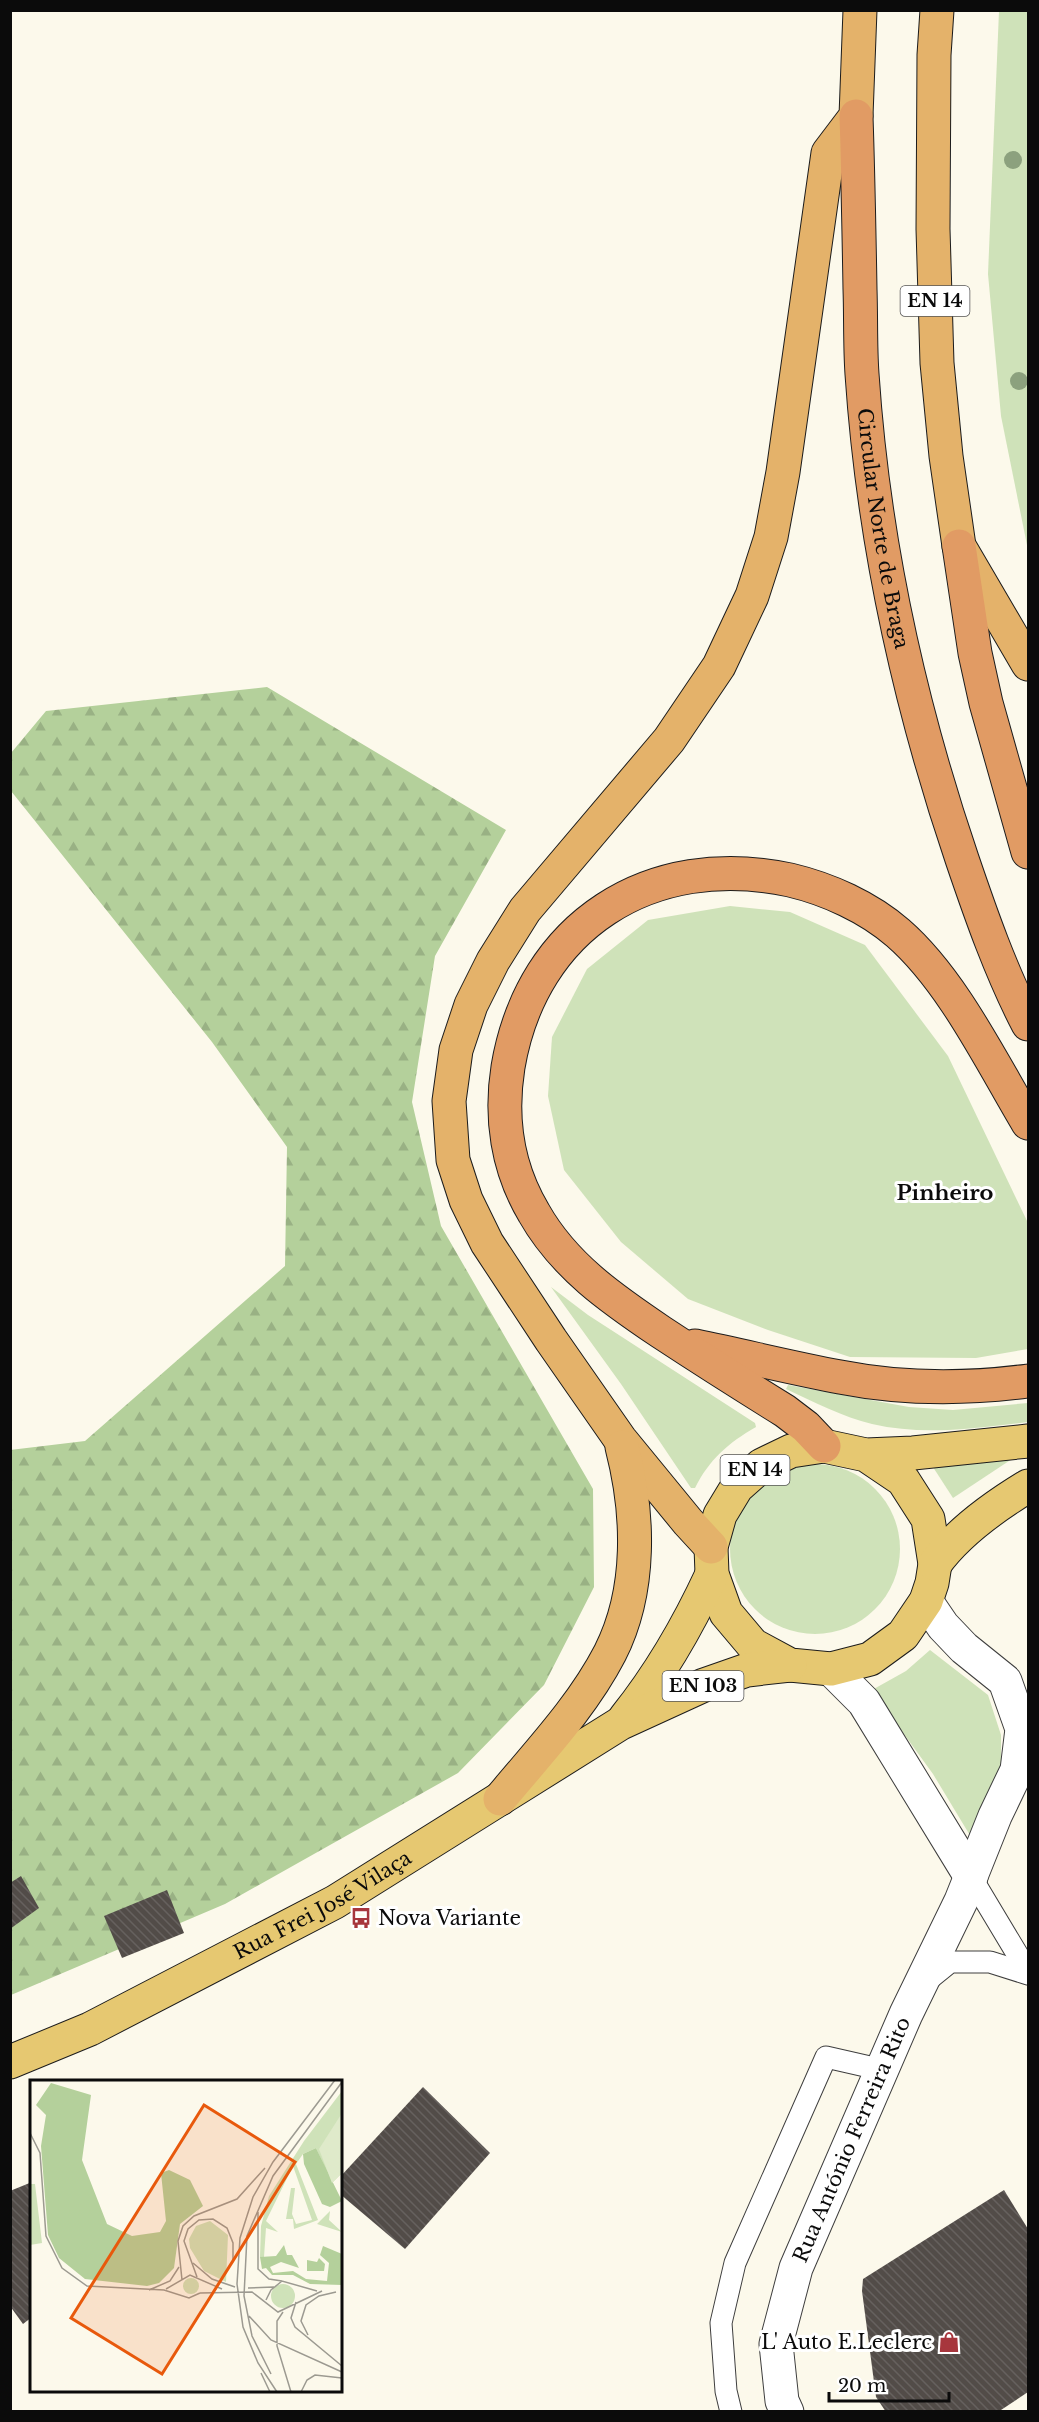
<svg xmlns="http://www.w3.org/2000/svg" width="1039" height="2422" viewBox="0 0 1039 2422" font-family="'Libre Baskerville',serif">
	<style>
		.grass { fill: #cfe2b9 }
		.forest { fill: url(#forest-firs) }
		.building { fill: url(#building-back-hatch) }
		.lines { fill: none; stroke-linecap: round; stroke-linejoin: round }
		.service-casing { stroke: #3e3e3e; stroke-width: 23 }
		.minor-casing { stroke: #3e3e3e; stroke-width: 35 }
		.primary-casing { stroke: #1c1c1c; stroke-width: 35 }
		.trunk-casing { stroke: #1c1c1c; stroke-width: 35 }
		.motorway-casing { stroke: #1c1c1c; stroke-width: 35 }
		.service { stroke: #fff; stroke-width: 21 }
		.minor { stroke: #fff; stroke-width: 33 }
		.primary { stroke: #e6c871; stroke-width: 33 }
		.trunk { stroke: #e4b26a; stroke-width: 33 }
		.motorway { stroke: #e19b64; stroke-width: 33 }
		.tree { fill: #8ca17e }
		.labels { text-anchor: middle; stroke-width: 6; stroke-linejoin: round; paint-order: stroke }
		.shield { fill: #fff; stroke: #545454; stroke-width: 1.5 }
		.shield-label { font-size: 18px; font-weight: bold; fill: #0b0b0b }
		.street-label { font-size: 20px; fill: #0b0b0b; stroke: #fff }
		.poi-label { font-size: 20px; fill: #0b0b0b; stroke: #fff; text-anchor: start }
		.neighbourhood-label { font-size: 21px; font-weight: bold; fill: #0b0b0b; stroke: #fff }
		.inset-road { fill: none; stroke: #9c9a91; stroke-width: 1.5 }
		.view { fill: #e8590c; fill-opacity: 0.15; stroke: #e8590c; stroke-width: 3 }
		.inset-edge { fill: none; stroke: #0b0b0b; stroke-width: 3 }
	</style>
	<defs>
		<pattern id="forest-firs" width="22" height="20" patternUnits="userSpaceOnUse" patternTransform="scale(1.5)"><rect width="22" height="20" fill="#b4d09b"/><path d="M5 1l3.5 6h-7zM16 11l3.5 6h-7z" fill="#99b184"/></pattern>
		<pattern id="building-back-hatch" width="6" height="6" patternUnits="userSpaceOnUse" patternTransform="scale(1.5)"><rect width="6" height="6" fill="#524c48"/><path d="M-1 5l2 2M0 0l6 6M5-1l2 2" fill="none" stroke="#66615e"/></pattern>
	</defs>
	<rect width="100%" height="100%" fill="#fcf9eb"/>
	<g class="grass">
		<polygon points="999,11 1028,11 1028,550 1001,416 988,274"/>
		<polygon points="730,906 790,912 865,945 948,1056 1028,1223 1028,1349 976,1358 850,1357 768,1330 688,1299 621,1242 564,1170 548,1096 552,1037 587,969 648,920"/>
		<path d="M 551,1287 L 588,1315 L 755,1423 L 756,1427 C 728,1443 709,1460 695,1488 L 691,1488 L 621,1384 Z"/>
		<path d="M 788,1385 L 909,1407 L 953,1410 L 1028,1403 L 1028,1422 C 976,1428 924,1436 872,1424 C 843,1417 814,1402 786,1389 Z"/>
		<polygon points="1015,1457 953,1498 931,1464"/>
		<circle cx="815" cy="1549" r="85"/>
		<polygon points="930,1650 988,1695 1001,1735 1001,1767 974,1842 933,1774 872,1690 906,1671"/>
	</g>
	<polygon class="forest" points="267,687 506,830 435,956 412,1102 441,1226 593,1489 594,1587 544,1685 458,1773 225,1904 11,1995 10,1450 85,1441 285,1266 287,1147 212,1042 11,791 11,753 46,711"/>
	<g class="building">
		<polygon points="21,1876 39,1908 10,1929 10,1883"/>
		<polygon points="167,1890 184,1933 122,1958 104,1916"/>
		<polygon points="423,2087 490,2153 405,2249 340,2194 340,2177"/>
		<polygon points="32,2182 32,2317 23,2324 10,2306 10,2191"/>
		<polygon points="1004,2190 1028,2229 1028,2392 998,2412 886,2412 876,2397 862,2291 863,2279"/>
	</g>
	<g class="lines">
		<defs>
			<g id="service">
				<polyline points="971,1877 1028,1972"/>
				<polyline points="929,1979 950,1962 990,1962 1028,1974"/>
				<polyline points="731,2412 726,2391 721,2323 735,2263 826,2057 883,2070"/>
			</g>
			<g id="minor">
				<polyline points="831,1669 864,1702 971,1877"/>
				<path id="s1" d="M 787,2412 L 782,2401 L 776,2344 L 796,2268 L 906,2014 L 961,1901 L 995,1816 L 1017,1770 L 1022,1729 L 1005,1681 L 964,1648 L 943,1626 L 926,1601"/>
			</g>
			<g id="primary">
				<polyline points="866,1455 903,1480 928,1519 935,1564 932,1583 926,1601 903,1635 870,1659 831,1669 790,1665 753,1645 726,1613 712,1574 711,1547 720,1515 737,1487 762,1465 791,1451 824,1446 866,1455 913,1453 1028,1441"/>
				<path d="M 935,1564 C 958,1532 995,1506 1028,1486"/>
				<path d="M 625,1718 C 661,1673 688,1626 712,1574"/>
				<path id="s2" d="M 10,2062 L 90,2029 L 335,1902 L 621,1723 L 704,1685 L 747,1670 L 790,1665"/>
			</g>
			<g id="trunk">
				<polyline points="937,10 934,55 933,229 937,363 946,456 959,546 1028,664"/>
				<polyline points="711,1547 688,1522 620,1439 551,1340 487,1243 466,1200 453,1160 449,1101 456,1050 471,1005 493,961 525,910 669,740 719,666 752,596 771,537 783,472 828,153 856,116 860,10"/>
				<path d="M 500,1799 C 539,1752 582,1707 610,1653 C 642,1590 639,1513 622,1447"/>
			</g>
			<g id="motorway">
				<path id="s3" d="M 856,116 C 858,174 859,231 860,289 C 861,317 860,346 862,374 C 873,538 909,703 962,859 C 981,915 1001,972 1028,1024"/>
				<polyline points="959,546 975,653 986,703 1028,852"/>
				<path d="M 695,1346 C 744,1356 792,1368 840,1377 C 901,1389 967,1389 1028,1381"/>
				<path d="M 824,1446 L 806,1427 L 785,1411 C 743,1385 702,1359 661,1332 C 612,1299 564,1266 534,1213 C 507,1168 500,1117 508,1067 C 532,925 651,850 790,880 C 828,889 868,907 898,933 C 952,980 991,1061 1028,1123"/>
			</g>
		</defs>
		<use href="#service" class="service-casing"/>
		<use href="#minor" class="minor-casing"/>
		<use href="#primary" class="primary-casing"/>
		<use href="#trunk" class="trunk-casing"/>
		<use href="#motorway" class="motorway-casing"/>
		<use href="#service" class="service"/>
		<use href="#minor" class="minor"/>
		<use href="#primary" class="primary"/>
		<use href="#trunk" class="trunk"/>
		<use href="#motorway" class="motorway"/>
	</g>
	<g class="tree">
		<circle cx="1013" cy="160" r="9"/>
		<circle cx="1019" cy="381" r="9"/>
	</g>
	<defs>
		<symbol id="bus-bare" viewBox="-9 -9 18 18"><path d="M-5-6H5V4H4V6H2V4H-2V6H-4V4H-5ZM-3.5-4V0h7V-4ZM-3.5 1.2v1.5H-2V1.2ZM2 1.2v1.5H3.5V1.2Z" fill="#a7363d" stroke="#fff" stroke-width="2.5" paint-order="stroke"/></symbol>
		<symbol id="shop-bare" viewBox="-9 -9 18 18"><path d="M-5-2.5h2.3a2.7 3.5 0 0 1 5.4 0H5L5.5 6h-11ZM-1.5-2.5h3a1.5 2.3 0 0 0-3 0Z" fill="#a7363d" stroke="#fff" stroke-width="2.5" paint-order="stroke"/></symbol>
	</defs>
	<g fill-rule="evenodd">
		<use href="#bus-bare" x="346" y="1903" width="30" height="30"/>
		<use href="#shop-bare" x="934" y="2327" width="30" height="30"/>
	</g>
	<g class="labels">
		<g class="shield">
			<rect x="900.5" y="286" width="69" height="30" rx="4.5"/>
			<rect x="720.5" y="1455" width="69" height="30" rx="4.5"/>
			<rect x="662.5" y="1671" width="81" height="30" rx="4.5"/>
		</g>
		<g class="shield-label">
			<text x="935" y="307">EN 14</text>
			<text x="755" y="1476">EN 14</text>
			<text x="703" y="1692">EN 103</text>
		</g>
		<g class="street-label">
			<text dy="7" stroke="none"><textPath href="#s3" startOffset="414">Circular Norte de Braga</textPath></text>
			<text dy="7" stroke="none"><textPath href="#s2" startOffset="350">Rua Frei José Vilaça</textPath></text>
			<text dy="7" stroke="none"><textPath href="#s1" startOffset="288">Rua António Ferreira Rito</textPath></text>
		</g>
		<g class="poi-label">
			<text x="378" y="1925">Nova Variante</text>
			<text x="932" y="2349" text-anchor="end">L' Auto E.Leclerc</text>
		</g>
		<g class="neighbourhood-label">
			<text x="945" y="1200">Pinheiro</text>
		</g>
	</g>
	<g transform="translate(30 2080)">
		<rect width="312" height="312" fill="#fcf9eb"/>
		<path d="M 312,11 L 312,93 L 302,103 L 286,68 L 273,74 L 266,84 L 288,140 L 264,149 L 263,139 L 256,139 L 261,108 L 265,108 L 262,134 L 266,144 L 282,140 L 263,86 L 236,141 L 248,152 L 236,148 L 234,177 L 230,177 L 231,146 L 239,116 L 274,61 ZM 0,104 L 5,104 L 12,163 L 0,165 ZM 300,131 L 299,140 L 312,152 L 287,144 ZM 180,141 L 198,155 L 196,202 L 174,191 L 160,168 L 159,159 L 166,146 ZM153 206a8 8 0 1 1 16 0a8 8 0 1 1-16 0ZM241 216a12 12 0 1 1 24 0a12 12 0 1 1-24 0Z" fill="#cfe2b9"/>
		<path d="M 21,3 L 61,15 L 52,80 L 77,144 L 102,156 L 130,152 L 136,141 L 131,93 L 139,90 L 160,100 L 173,126 L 150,144 L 144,188 L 129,203 L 117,206 L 55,199 L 29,178 L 18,155 L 11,66 L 16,35 L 6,25 ZM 286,68 L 312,121 L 300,127 L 292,124 L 274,84 L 273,74 ZM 254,165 L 257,175 L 262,175 L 269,188 L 251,182 L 240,187 L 243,193 L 263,191 L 276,199 L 297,201 L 299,183 L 290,175 L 293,166 L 312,174 L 312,205 L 280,204 L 263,195 L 242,195 L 236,188 L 232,189 L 230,177 L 246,176 ZM 289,178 L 295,184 L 294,191 L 277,191 L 277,180 L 287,182 Z" fill="#b4d09b"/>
		<path d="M 312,33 L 312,93 L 302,103 L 289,69 Z" fill="#dfeaca"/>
		<path class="inset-road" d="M 0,53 L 10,73 L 16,156 L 32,188 L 57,206 L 134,210 L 159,218 L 170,213M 228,132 L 228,189 L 239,199 L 252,201M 163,183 L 182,199 L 205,207M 167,197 L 154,161 L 158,149 L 169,140 L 183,139 L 197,148 L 203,163 L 203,180M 152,200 L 148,161 L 153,146 L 164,136 L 207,119 L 235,88M 218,208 L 244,207M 136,209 L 160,195 L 192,209M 119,210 L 140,201 L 149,187M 170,213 L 222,212 L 248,232 L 292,211M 236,220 L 241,210 L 252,201 L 287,211M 266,222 L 261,238 L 265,247 L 312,286M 253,232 L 247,241 L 247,266 L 261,312M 219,236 L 241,260 L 312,292M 278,255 L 271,241 L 276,225 L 289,216 L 306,212M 231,293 L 240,312M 241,294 L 222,256 L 214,216 L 217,156 L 243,96 L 312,2M 247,312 L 228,283 L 213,247 L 207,204 L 210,158 L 223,117 L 243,82 L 305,0M 271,312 L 277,300 L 285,295 L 312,298"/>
		<path class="view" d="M 174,25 L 265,82 L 132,294 L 41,238 Z"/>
		<rect width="312" height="312" class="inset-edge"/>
	</g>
	<rect width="1039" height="2422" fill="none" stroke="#0b0b0b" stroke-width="24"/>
	<path d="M829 2392v9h120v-9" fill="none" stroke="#0b0b0b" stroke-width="3"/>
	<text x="838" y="2392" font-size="18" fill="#0b0b0b" stroke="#ffffff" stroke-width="4.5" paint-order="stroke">20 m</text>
</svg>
